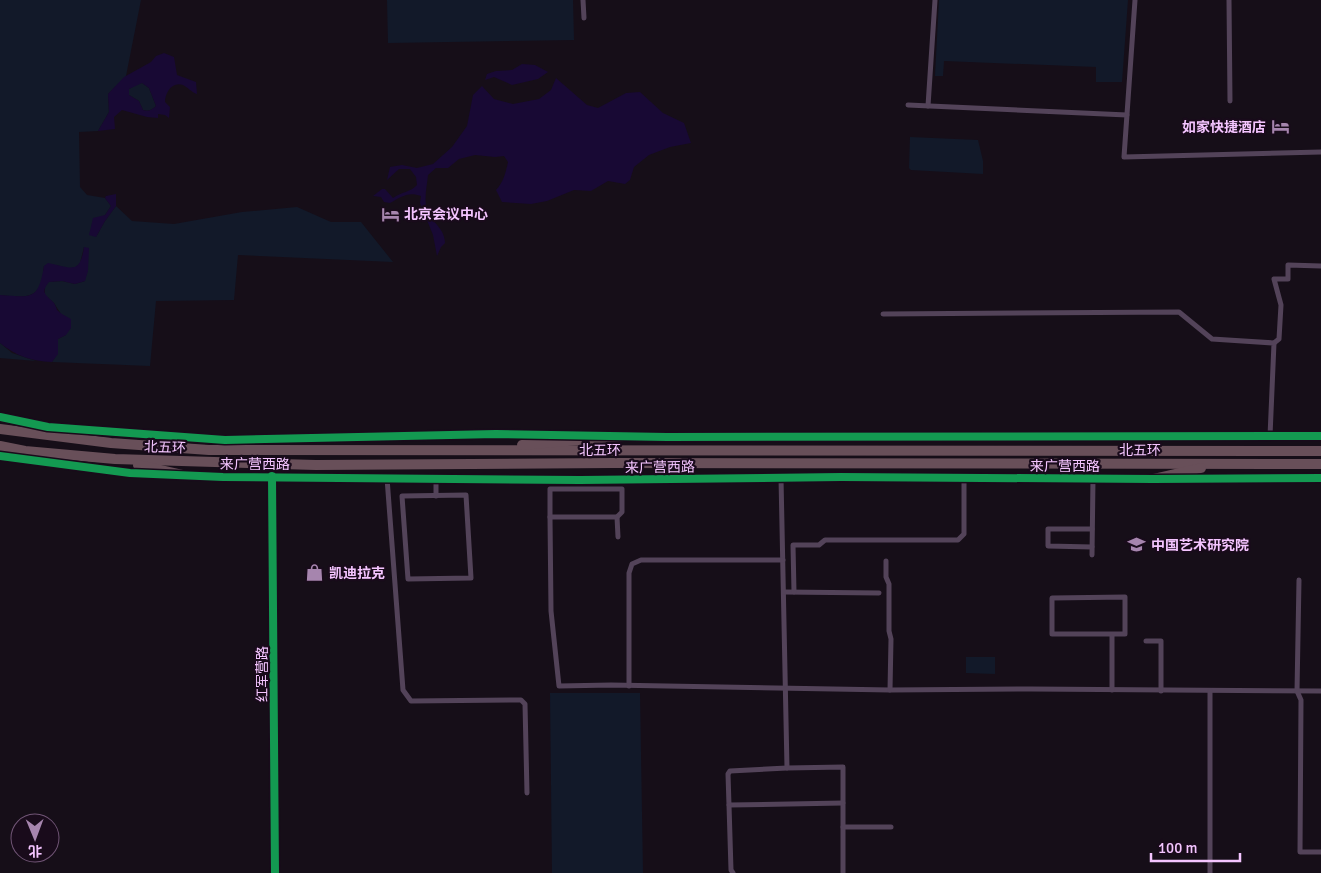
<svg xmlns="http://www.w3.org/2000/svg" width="1321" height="873" viewBox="0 0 1321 873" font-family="Signika,'Noto Sans SC',sans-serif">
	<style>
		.green { fill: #121929 }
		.water { fill: #180934; fill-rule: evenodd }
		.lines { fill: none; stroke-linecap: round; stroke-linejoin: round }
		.minor { stroke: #534359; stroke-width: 5 }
		.tertiary { stroke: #534359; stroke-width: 7 }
		.motorway { stroke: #684f59; stroke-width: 10 }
		.cycleway-casing { stroke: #190b1b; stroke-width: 11 }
		.cycleway { stroke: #139951; stroke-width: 8 }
		.labels { text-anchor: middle; stroke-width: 4.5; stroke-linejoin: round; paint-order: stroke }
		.poi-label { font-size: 14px; font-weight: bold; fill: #f4c5ff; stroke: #190b1b; text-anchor: start }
		.street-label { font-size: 14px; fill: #f4c5ff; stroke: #190b1b }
	</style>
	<rect width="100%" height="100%" fill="#160e18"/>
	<g class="green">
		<path d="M 0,0 L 141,0 L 126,76 L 108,94 L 109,112 L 98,131 L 79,132 L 80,187 L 87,195 L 105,198 L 111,206 L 105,215 L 96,237 L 105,221 L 116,206 L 132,221 L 174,224 L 242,212 L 297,207 L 331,222 L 361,222 L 393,262 L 238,255 L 234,300 L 156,301 L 150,366 L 52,362 L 57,354 L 58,339 L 66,335 L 66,317 L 61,314 L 54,303 L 45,295 L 45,286 L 48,282 L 62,281 L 75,284 L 85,281 L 84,247 L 80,263 L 75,268 L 66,268 L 56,265 L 44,266 C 43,272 43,280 40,286 C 33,301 13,296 0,295 Z"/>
		<polygon points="387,0 573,0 574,40 388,43"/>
		<polygon points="939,0 1128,0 1122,82 1096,82 1096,67 944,61 943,76 935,76"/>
		<path d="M 142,83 L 149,88 L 156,106 C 152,110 148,112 143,110 L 139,101 L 129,95 L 129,89 L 135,85 Z"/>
		<polygon points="910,137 978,140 983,161 983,174 911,170 909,168"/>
		<polygon points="0,343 12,353 36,361 0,358"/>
		<polygon points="966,657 995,657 995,674 966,673"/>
		<polygon points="550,693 640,693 643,873 552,873"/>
	</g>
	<g class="water">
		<path d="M 164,53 L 174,57 L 177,75 L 196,82 L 197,94 C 191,92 189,88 183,85 C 172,81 165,93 165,102 L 170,107 L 169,118 L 165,115 L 158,114 L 158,118 L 147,117 L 122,110 L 114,117 L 115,129 L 98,131 L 109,112 L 108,94 L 124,77 L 151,62 L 156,56 ZM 142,83 L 149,88 L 156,106 C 152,110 148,112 143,110 L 139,101 L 129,95 L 129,89 Z"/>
		<polygon points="522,64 535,65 548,72 538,79 512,85 494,77 485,80 487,74 496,71 512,70"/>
		<path d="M 556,78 L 587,105 L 598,108 L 626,93 L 640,92 L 663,113 L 684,123 L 691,143 L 670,147 L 649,155 L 634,167 L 630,180 L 625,184 L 608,181 L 591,191 L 574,190 L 547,201 L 531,204 L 502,202 L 496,190 C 503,183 506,172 508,162 L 504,156 L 495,157 L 475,155 L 459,159 L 448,168 L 436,168 L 428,175 C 427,187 423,201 428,212 C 433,223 445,229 445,243 L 441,247 L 437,256 L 433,235 L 420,203 L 421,196 C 408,191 401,197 390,203 L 384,202 L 381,197 L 373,196 L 382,189 L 385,189 L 393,198 C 401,192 411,192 417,185 L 416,177 L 410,169 L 399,169 L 387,180 L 390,167 L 402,165 L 417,168 L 433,164 L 452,147 L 467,126 L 473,95 L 482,86 L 494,99 L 513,104 L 539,99 L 551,90 Z"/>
		<polygon points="116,194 116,206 105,221 96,237 89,235 93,218 105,215 111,206 105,198 106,196"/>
		<path d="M 84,247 L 89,248 L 88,271 L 85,281 L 75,284 L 62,281 L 49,282 C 40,293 46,295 53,302 C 54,302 57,309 57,310 C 61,314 66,316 71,319 L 71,328 L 66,335 L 58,339 L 58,354 L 52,362 C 31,361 16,356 0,343 L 0,295 C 32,297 38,301 44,266 L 48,263 C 70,267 80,276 84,247 Z"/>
	</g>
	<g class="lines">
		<g class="minor">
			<polyline points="583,0 584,18"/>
			<polyline points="1135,0 1124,157 1321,152"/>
			<polyline points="1229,0 1230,101"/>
			<polyline points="908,105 1127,115"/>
			<polyline points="928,106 935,0"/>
			<polyline points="883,314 1179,312 1212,339 1274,343 1270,436"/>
			<polyline points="1274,343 1279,339 1281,305 1274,279 1288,279 1288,265 1321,266"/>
			<polyline points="387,478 403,690 411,701 521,700 525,704 527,793"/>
			<polyline points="781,478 787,768 843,767 843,873"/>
			<polyline points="436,479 436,496"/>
			<polygon points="466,495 471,578 408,579 402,496"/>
			<polyline points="550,517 550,489 622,489 622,512 617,517"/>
			<polyline points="618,537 617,517 550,517 551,611 559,686 611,685 890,690 1031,689 1321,691"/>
			<polyline points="1092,547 1048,546 1048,529 1092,529"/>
			<polyline points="1092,555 1093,479"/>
			<polyline points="886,561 886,577 889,584 889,631 891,639 890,690"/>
			<polyline points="1299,580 1297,691 1301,700 1300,852 1321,852"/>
			<polyline points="784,592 879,593"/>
			<polyline points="794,592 793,545 819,545 825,540 958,540 964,534 964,478"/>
			<polyline points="1146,641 1161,641 1161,691"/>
			<polyline points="629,686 629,573 632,564 641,560 783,560"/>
			<polyline points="1112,690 1112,634 1125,634 1125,597 1052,598 1052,634 1112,634"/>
			<polyline points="1210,691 1210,873"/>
			<polyline points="787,768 730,771 728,774 729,805 843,803"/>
			<polyline points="729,805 731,870 733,873"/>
			<polyline points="843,827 891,827"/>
		</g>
		<g class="tertiary">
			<polyline points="0,417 48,427 225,440 496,434 583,435"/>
			<polyline points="621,436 1321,436"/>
			<polyline points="0,456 130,473 163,474"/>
			<polyline points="179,475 580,480 841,477 1156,479"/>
			<polyline points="272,476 275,873"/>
			<polyline points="1166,479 1321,478"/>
		</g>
		<g class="motorway">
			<polyline points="0,429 111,443 209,450 1321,451"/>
			<polyline points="522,445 624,436"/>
			<polyline points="0,446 25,451 115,459 316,465 614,463 1321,464"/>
			<polyline points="138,465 182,475"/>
			<polyline points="1153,479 1201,468"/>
		</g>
		<defs>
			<g id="cycleway">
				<polyline points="0,417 48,427 225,440 496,434 667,437 1321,436"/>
				<polyline points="0,456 130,473 223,477 580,480 841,477 1153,479 1321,478"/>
				<polyline points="272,476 275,873"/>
			</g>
		</defs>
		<use href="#cycleway" class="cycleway-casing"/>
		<use href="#cycleway" class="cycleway"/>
	</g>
	<defs>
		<symbol id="hotel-bare" viewBox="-9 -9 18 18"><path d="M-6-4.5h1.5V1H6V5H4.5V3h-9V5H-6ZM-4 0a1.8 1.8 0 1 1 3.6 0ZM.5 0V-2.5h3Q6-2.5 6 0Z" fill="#a685ae" stroke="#190b1b" stroke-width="2.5" paint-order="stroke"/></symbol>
		<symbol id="university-bare" viewBox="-9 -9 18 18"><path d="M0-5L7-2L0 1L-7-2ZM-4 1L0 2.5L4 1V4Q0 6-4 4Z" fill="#a685ae" stroke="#190b1b" stroke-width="2.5" paint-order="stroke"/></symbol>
		<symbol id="shop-bare" viewBox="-9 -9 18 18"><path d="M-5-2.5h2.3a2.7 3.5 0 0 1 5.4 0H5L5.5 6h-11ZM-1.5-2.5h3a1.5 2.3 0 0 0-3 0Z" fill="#a685ae" stroke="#190b1b" stroke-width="2.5" paint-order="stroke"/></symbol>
	</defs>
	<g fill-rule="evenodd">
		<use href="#hotel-bare" x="1268" y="114" width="25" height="25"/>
		<use href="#hotel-bare" x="378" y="202" width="25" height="25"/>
		<use href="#university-bare" x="1124" y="532" width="25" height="25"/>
		<use href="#shop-bare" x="302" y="560" width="25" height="25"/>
	</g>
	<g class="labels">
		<g class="poi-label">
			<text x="1266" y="132" text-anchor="end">如家快捷酒店</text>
			<text x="404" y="219">北京会议中心</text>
			<text x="1151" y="550">中国艺术研究院</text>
			<text x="329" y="578">凯迪拉克</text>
		</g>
		<g class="street-label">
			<text transform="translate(165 447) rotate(2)" y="5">北五环</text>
			<text x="600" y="455">北五环</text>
			<text x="1140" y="455">北五环</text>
			<text x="255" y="469">来广营西路</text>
			<text x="1065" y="471">来广营西路</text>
			<text transform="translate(660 467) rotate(-1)" y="5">来广营西路</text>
			<text transform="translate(262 674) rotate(-90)" y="5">红军营路</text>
		</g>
	</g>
	<g transform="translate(35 838) rotate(179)"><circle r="24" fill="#190b1b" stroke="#715576"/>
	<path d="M0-4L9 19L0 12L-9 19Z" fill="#a685ae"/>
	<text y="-8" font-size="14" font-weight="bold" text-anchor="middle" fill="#f4c5ff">北</text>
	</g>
	<path d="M1151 853v8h89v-8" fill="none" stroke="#f4c5ff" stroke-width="2.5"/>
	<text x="1158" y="853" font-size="15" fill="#f4c5ff" stroke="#190b1b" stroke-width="4" paint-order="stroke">100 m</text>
</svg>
